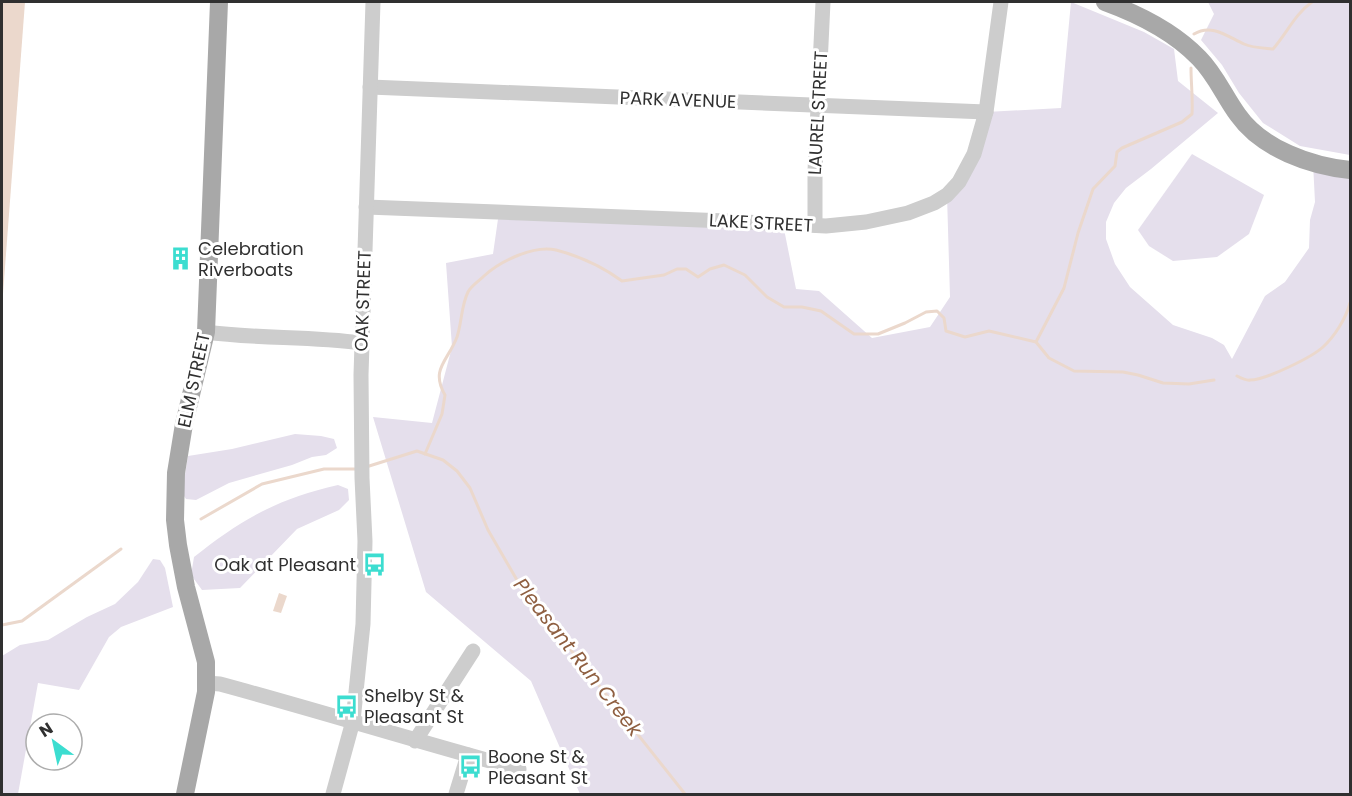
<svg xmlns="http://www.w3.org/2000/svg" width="1352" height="796" viewBox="0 0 1352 796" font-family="Poppins,sans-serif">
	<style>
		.green { fill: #e5dfec }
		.water { fill: #ebd8cc }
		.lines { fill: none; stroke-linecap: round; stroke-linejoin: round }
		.stream { stroke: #ebd8cc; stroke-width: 3 }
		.minor { stroke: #cdcdcd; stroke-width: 15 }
		.major { stroke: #a8a8a8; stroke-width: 18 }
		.labels { text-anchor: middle; stroke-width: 6; stroke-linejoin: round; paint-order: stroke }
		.street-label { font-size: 18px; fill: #303030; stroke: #fff }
		.poi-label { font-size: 18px; fill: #303030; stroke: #fff; text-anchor: start }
		.water-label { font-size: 20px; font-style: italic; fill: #8f5f41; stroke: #fff }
	</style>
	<rect width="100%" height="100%" fill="#fff"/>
	<g class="green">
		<polygon points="1071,2 1144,32 1174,49 1178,81 1218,113 1151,169 1126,188 1114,203 1106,222 1106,239 1115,264 1130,287 1173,325 1212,338 1224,345 1232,359 1265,296 1285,282 1309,248 1310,220 1315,202 1313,163 1350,170 1350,794 580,794 531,681 426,592 373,417 432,423 452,347 446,263 493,254 499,212 783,224 796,289 819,291 872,338 930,327 950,297 947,195 986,112 1061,108"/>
		<polygon points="1208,2 1350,2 1350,155 1300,146 1263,123 1239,93 1222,65 1201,40 1214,14"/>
		<polygon points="1192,154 1264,195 1249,234 1217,257 1173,261 1149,246 1138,230"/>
		<polygon points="295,434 321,436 334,439 337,448 326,455 312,457 292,465 229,483 196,500 186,499 182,493 188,456 232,449"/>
		<path d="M 338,485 L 348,489 L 349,500 L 339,510 L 297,529 L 240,588 L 202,590 L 191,575 L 194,557 C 242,519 277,499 338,485 Z"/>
		<polygon points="153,559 160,560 165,568 173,607 121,627 109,637 79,690 38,683 18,794 2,794 2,656 20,645 48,640 87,617 115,604 138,582"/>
	</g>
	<g class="water">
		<polygon points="2,2 25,2 2,307"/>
		<polygon points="279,593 287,596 281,613 273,611"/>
	</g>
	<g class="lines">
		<g class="stream">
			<path d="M 1194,34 C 1212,23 1228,37 1244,44 C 1253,48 1263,48 1273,49 C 1287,33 1295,14 1312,2"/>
			<path d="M 1036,342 L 1064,288 L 1078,233 L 1093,189 L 1115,166 L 1117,152 L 1122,148 L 1182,122 L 1192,114 C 1193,98 1191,84 1191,68"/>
			<path d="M 1237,376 C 1241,378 1247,381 1250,380 C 1266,380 1312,357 1323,347 C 1335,336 1346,318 1350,303"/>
			<path d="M 425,454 L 442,414 L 445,395 C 430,369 448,361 457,337 C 462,322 461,306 468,292 C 471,286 479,281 484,276 C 500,261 534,245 556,250 C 579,256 603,267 622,281 L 664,275 L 677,269 L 686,269 L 698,277 L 710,269 L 724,265 L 745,275 L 767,297 L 784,307 L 802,307 L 821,311 L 854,334 L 878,334 L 905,323 L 926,312 L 937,311 L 944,318 L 946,331 L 965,337 L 989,331 L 1036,342 L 1049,358 L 1074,371 L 1123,372 L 1138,375 L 1163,383 L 1189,384 L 1214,380"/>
			<polyline points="366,467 417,451 443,460 457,471 470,488 488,530 521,587 685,794"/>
			<polyline points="201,519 262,484 324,469 357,469"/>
			<polyline points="2,625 22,621 121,549"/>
		</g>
		<g class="minor">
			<polyline points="370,87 986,112"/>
			<polyline points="366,207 726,221 826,226 866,222 908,213 934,203 947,195 959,182 974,154 986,112 1001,2"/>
			<polyline points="815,225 815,171 823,2"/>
			<path d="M 206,332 C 257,339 310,336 361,343"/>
			<path d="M 206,683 L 220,684 C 320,711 419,742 519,769"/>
			<polyline points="415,741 473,651"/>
			<polyline points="333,794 353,721 363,624 365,541 362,478 361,375 373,2"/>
			<polyline points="456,794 468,755"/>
		</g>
		<g class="major">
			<path d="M 1105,2 C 1138,14 1174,32 1199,58 C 1216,75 1224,96 1238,115 C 1262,149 1311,166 1350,170"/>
			<polyline points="185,794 206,692 206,662 186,587 178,545 175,520 176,473 184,424 206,332 219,2"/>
		</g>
	</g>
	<defs>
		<symbol id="building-bare" viewBox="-9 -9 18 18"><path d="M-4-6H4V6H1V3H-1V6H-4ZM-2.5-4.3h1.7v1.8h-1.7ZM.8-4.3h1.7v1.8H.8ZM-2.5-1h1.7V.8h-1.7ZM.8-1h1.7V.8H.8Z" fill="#3cddd0" stroke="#fff" stroke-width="2.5" paint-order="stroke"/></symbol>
		<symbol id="bus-bare" viewBox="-9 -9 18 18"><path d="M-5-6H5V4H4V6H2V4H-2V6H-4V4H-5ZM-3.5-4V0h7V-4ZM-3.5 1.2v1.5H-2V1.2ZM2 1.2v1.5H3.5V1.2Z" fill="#3cddd0" stroke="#fff" stroke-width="2.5" paint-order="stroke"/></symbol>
	</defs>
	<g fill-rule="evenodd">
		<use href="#building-bare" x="164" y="242" width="33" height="33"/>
		<use href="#bus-bare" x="358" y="548" width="33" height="33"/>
		<use href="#bus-bare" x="330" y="690" width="33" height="33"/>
		<use href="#bus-bare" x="454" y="750" width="33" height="33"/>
	</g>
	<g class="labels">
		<g class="street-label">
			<text transform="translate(678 100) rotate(2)" y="6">PARK AVENUE</text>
			<text transform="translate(818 113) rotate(-87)" y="6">LAUREL STREET</text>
			<text transform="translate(761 223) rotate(3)" y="6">LAKE STREET</text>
			<text transform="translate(363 301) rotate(-88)" y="6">OAK STREET</text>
			<text transform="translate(194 380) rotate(-78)" y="6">ELM STREET</text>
		</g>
		<g class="poi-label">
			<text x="198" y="255">Celebration<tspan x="198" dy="21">Riverboats</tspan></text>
			<text x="356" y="571" text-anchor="end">Oak at Pleasant</text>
			<text x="364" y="702">Shelby St &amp;<tspan x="364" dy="21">Pleasant St</tspan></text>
			<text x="488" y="763">Boone St &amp;<tspan x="488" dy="21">Pleasant St</tspan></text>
		</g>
		<g class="water-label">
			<text transform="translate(578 657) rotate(52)" y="7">Pleasant Run Creek</text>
		</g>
	</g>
	<rect width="1352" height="796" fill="none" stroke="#303030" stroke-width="6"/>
	<g transform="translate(54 742) rotate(327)"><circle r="28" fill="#ffffff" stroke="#acacac" stroke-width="1.5"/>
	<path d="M0-4.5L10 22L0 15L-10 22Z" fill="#3cddd0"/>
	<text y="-9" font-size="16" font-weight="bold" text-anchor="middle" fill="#303030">N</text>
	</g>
</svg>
